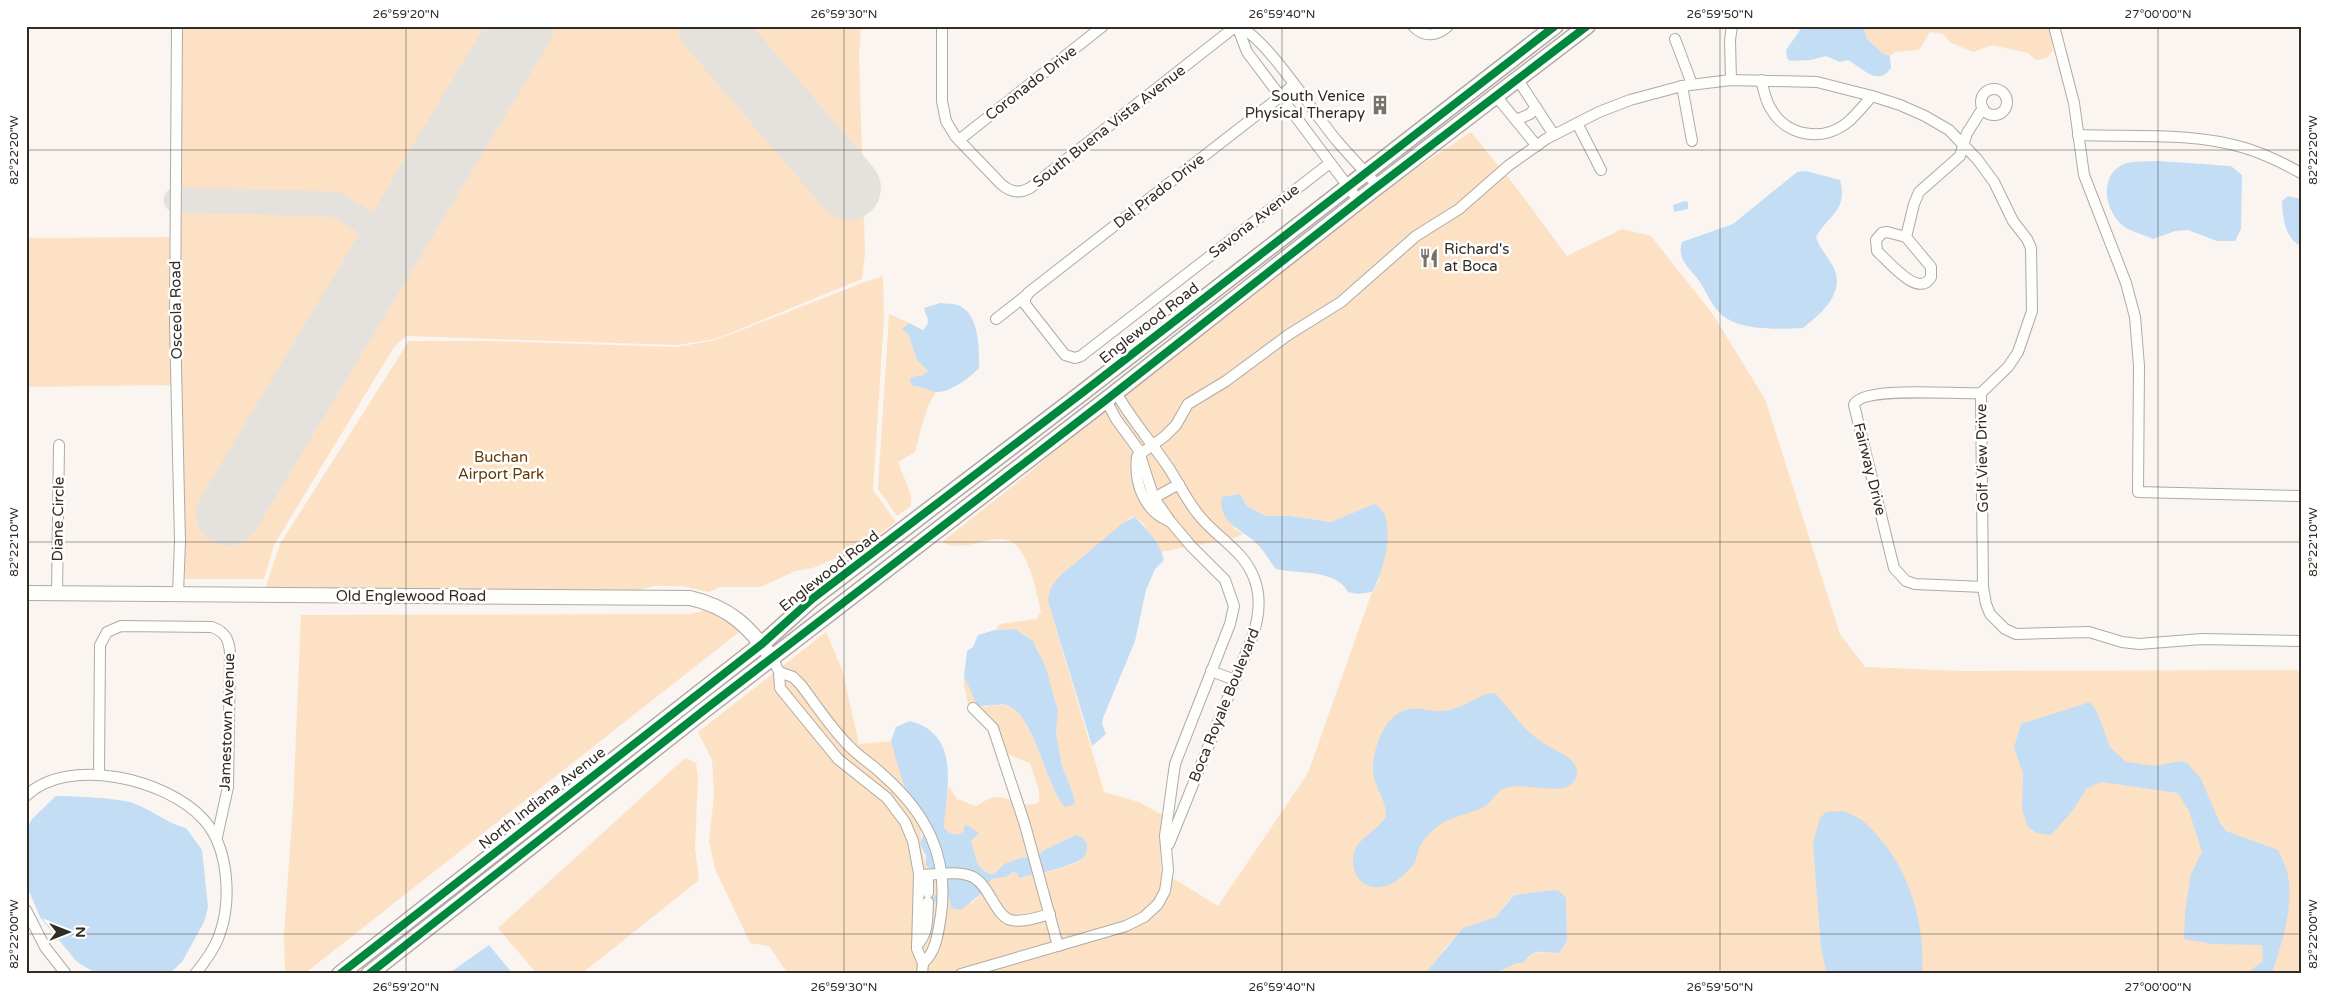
<svg xmlns="http://www.w3.org/2000/svg" width="2327" height="1000" viewBox="0 0 2327 1000" font-family="'Varela Round',sans-serif">
	<style>
		.green { fill: #fce1c5; fill-rule: evenodd }
		.water { fill: #c3ddf5 }
		.lines { fill: none; stroke-linecap: round; stroke-linejoin: round }
		.taxiway { stroke: #e5e2de; stroke-width: 25 }
		.runway { stroke: #e5e2de; stroke-width: 64 }
		.street-casing { stroke: #afaaa4; stroke-width: 12 }
		.secondary-casing { stroke: #afaaa4; stroke-width: 16 }
		.primary-casing { stroke: #afaaa4; stroke-width: 18 }
		.street { stroke: #fefefd; stroke-width: 10 }
		.secondary { stroke: #fefefd; stroke-width: 14 }
		.primary { stroke: #fefefd; stroke-width: 15 }
		.cycleway-casing { stroke: #fff; stroke-width: 11 }
		.cycleway { stroke: #00873e; stroke-width: 8 }
		.ticks { fill: none; stroke: #332c24; stroke-width: 1; stroke-opacity: 0.45 }
		.labels { text-anchor: middle; stroke-width: 5; stroke-linejoin: round; paint-order: stroke }
		.street-label { font-size: 15px; fill: #332c24; stroke: #fff }
		.poi-label { font-size: 15px; fill: #332c24; stroke: #fff; text-anchor: end }
		.park-label { font-size: 15px; fill: #613a02; stroke: #fff }
		.neatline { fill: none; stroke: #332c24; stroke-width: 2 }
		.ticks-label { font-size: 12px; text-anchor: middle; fill: #332c24 }
	</style>
	<rect width="100%" height="100%" fill="#faf5f0"/>
	<g class="green">
		<polygon points="182,26 861,26 859,56 865,254 862,279 716,339 677,345 406,336 394,347 274,545 264,579 185,579 184,462 179,391 181,368"/>
		<polygon points="1863,26 2049,26 2053,50 2047,58 2036,60 2028,53 1992,45 1973,52 1950,42 1943,34 1930,32 1919,50 1895,52 1890,56 1883,54 1867,39"/>
		<path d="M 1471,132 L 1515,186 L 1567,256 L 1622,229 L 1651,236 L 1712,313 L 1765,399 L 1840,634 L 1865,667 L 1964,671 L 2297,670 L 2301,675 L 2301,974 L 1495,974 L 1517,963 L 1524,963 C 1535,945 1547,956 1560,952 L 1567,941 L 1566,898 L 1554,890 L 1513,895 L 1496,917 L 1478,923 L 1458,934 L 1445,948 L 1439,959 L 1425,974 L 788,974 L 769,946 L 750,943 L 715,869 L 709,841 L 714,796 L 712,760 L 698,732 L 826,632 L 842,669 L 859,744 L 891,741 L 908,798 L 918,804 C 920,819 922,831 921,846 C 921,852 926,858 926,865 L 938,871 L 936,902 L 949,897 L 951,908 L 972,903 L 982,893 L 983,888 L 992,879 L 1006,877 L 1013,872 L 1017,873 L 1020,878 C 1032,876 1069,867 1078,862 C 1082,860 1084,857 1086,853 L 1070,837 L 1059,844 L 1044,850 L 1038,856 L 1020,858 L 1004,864 L 994,874 C 976,873 976,856 971,841 L 973,838 L 965,824 L 963,833 C 955,837 950,834 944,828 L 945,801 L 949,786 L 957,799 L 976,806 C 981,803 989,798 995,797 C 1011,796 1023,810 1039,802 L 1039,791 L 1030,763 L 1009,755 L 968,705 L 964,685 L 964,676 L 984,707 C 991,706 1004,703 1011,707 C 1034,720 1043,774 1059,796 L 1072,791 L 1062,766 L 1056,734 L 1058,711 L 1054,695 L 1037,648 C 1028,632 1013,628 995,630 L 1000,624 L 1036,619 L 1041,612 C 1037,594 1028,545 1007,540 C 997,537 983,542 973,544 C 962,546 952,547 942,542 L 1024,477 L 1109,405 L 1373,197 ZM 1240,494 L 1247,506 L 1266,516 L 1290,516 L 1331,522 L 1374,504 L 1379,581 L 1372,592 L 1308,773 L 1218,906 L 1161,871 L 1160,835 L 1164,816 L 1139,802 L 1104,792 L 1048,601 L 1062,574 L 1130,518 L 1135,517 L 1143,523 L 1160,552 L 1235,538 L 1243,534 L 1233,528 Z"/>
		<polygon points="173,237 173,385 26,387 26,238"/>
		<polygon points="883,276 884,318 873,490 896,522 853,553 831,560 813,568 795,571 761,587 719,587 709,592 682,586 654,586 635,591 265,589 280,544 409,341 490,341 676,347 716,340 862,283"/>
		<path d="M 889,314 L 909,323 L 905,325 L 917,360 L 928,371 L 923,375 L 917,376 L 913,386 L 936,392 C 924,409 921,432 915,452 L 898,462 L 911,495 L 911,506 L 897,516 L 878,489 Z"/>
		<polygon points="710,609 743,629 304,974 285,974 284,934 293,806 301,615 691,614"/>
		<polygon points="685,758 696,763 698,778 695,848 699,880 581,974 537,974 498,928"/>
	</g>
	<g class="water">
		<path d="M 1803,26 L 1863,26 L 1867,39 L 1883,54 L 1890,56 L 1891,68 C 1878,87 1862,68 1848,60 L 1840,62 L 1826,56 L 1811,60 L 1790,61 L 1787,58 L 1786,50 Z"/>
		<path d="M 2158,161 L 2231,166 L 2242,175 L 2241,229 L 2235,241 L 2217,241 L 2188,230 L 2175,231 L 2153,239 C 2145,235 2136,233 2128,229 C 2107,218 2097,180 2120,166 C 2130,160 2146,162 2158,161 Z"/>
		<path d="M 1806,171 L 1840,180 C 1848,211 1829,214 1816,237 C 1820,250 1830,258 1835,271 C 1844,295 1819,315 1803,328 C 1778,329 1736,332 1718,311 C 1709,301 1705,288 1697,278 C 1687,266 1677,258 1682,242 L 1733,224 L 1797,172 Z"/>
		<path d="M 2288,196 L 2301,199 L 2301,246 C 2284,237 2283,217 2282,201 Z"/>
		<polygon points="1685,201 1688,202 1688,209 1674,212 1673,205"/>
		<path d="M 940,303 C 946,304 955,303 960,306 C 980,316 979,350 979,368 C 969,378 951,392 937,392 C 929,392 921,386 913,386 L 910,381 L 912,377 L 923,375 L 928,371 L 917,360 L 908,334 L 902,329 L 909,323 L 923,330 C 933,321 925,316 924,308 Z"/>
		<path d="M 1240,494 L 1247,506 L 1266,516 L 1290,516 L 1331,522 L 1374,504 C 1400,514 1383,575 1372,592 L 1358,594 L 1348,592 C 1336,569 1298,574 1276,569 C 1270,562 1266,554 1260,547 C 1246,530 1217,525 1222,497 Z"/>
		<path d="M 1135,517 C 1146,529 1160,542 1164,560 L 1155,569 L 1146,590 L 1135,641 L 1103,718 L 1102,724 L 1106,734 L 1092,746 L 1048,601 C 1049,589 1053,583 1062,574 L 1123,523 Z"/>
		<path d="M 1015,629 L 1033,641 L 1046,668 L 1058,711 L 1056,734 L 1062,766 L 1072,791 L 1075,804 L 1065,807 C 1046,786 1036,722 1011,707 C 1002,701 987,708 977,705 L 964,676 L 967,651 L 973,647 L 978,635 L 995,630 Z"/>
		<path d="M 1489,693 L 1496,694 C 1512,711 1524,732 1545,744 C 1557,752 1572,755 1577,770 C 1577,807 1519,775 1500,791 C 1494,796 1490,803 1484,807 C 1469,814 1452,816 1438,826 C 1431,832 1422,840 1419,849 C 1416,855 1417,861 1412,866 C 1399,882 1376,898 1358,878 C 1353,871 1352,861 1354,853 C 1358,837 1379,831 1386,816 C 1386,797 1373,787 1373,769 C 1373,747 1386,710 1412,709 C 1422,708 1432,712 1442,711 C 1459,710 1473,699 1489,693 Z"/>
		<path d="M 2090,702 L 2097,712 L 2110,747 L 2126,762 L 2155,766 L 2181,761 L 2188,764 L 2201,779 L 2220,823 L 2226,831 L 2278,850 C 2281,857 2285,864 2287,871 C 2295,907 2282,940 2272,974 L 2246,974 L 2263,961 L 2262,945 L 2213,944 L 2184,939 L 2185,912 L 2191,874 L 2202,852 L 2189,811 L 2178,793 L 2101,782 L 2087,788 L 2073,810 L 2051,835 L 2037,833 L 2028,827 L 2022,809 L 2023,774 L 2014,747 L 2021,724 Z"/>
		<path d="M 910,721 C 962,735 946,788 944,828 C 950,834 955,837 963,832 L 965,824 L 979,833 L 971,841 C 976,856 976,873 994,874 L 1004,864 L 1020,858 L 1038,856 L 1044,850 L 1076,835 L 1082,837 L 1087,844 C 1087,849 1087,854 1083,858 C 1077,865 1031,876 1019,878 L 1017,873 L 1013,872 L 1006,877 L 992,879 L 983,888 L 982,893 L 961,910 L 951,908 L 949,897 L 936,902 L 931,900 L 933,896 L 937,894 L 940,877 L 926,865 L 926,856 L 920,844 L 923,835 L 918,805 L 908,798 L 896,760 L 891,741 L 896,727 Z"/>
		<path d="M 56,796 C 73,796 118,798 133,803 C 151,809 168,824 186,828 L 202,850 L 208,907 L 204,922 L 182,962 L 169,974 L 97,974 L 77,962 L 40,917 L 26,884 L 26,830 L 32,819 Z"/>
		<path d="M 1844,811 C 1850,814 1858,817 1864,822 C 1906,859 1926,919 1922,974 L 1827,974 L 1821,948 L 1813,843 L 1820,818 L 1826,812 Z"/>
		<path d="M 1554,890 L 1559,891 L 1566,898 L 1567,941 L 1560,952 C 1548,956 1535,944 1524,963 L 1517,963 L 1495,974 L 1425,974 L 1463,928 L 1496,917 L 1514,895 Z"/>
		<polygon points="489,945 513,974 448,974"/>
	</g>
	<g class="lines">
		<polyline class="taxiway" points="176,200 335,204 394,239"/>
		<g class="runway">
			<polyline points="710,26 849,188"/>
			<polyline points="228,514 522,26"/>
		</g>
		<defs>
			<g id="street">
				<polyline points="177,26 175,323 180,541 178,594"/>
				<path d="M 942,26 L 942,101 L 946,121 L 955,136 L 1001,184 C 1010,192 1019,194 1030,188 L 1236,26"/>
				<polyline points="1237,26 1247,52 1359,201"/>
				<path d="M 1238,26 C 1267,38 1314,114 1337,141 C 1350,156 1364,171 1378,186"/>
				<path d="M 1413,26 C 1424,38 1437,36 1448,26"/>
				<polyline points="2054,26 2074,103 2084,175 2126,283 2135,317 2139,366 2138,492 2301,496"/>
				<polyline points="1675,39 1692,84"/>
				<polyline points="1518,80 1554,135"/>
				<polyline points="1731,80 1730,40 1732,26"/>
				<path d="M 1761,80 C 1764,90 1765,100 1771,109 C 1787,137 1824,142 1848,122 C 1857,114 1864,105 1872,96"/>
				<polyline points="1294,84 1281,96 1028,293 1025,299 1025,304 1065,355 1075,358 1081,356 1330,163"/>
				<polyline points="1682,86 1692,141"/>
				<circle cx="1994" cy="102" r="13"/>
				<polyline points="1496,96 1537,146"/>
				<polyline points="1516,120 1530,114 1536,107"/>
				<polyline points="1577,123 1601,170"/>
				<path d="M 2078,135 C 2133,137 2192,132 2245,148 C 2265,154 2283,163 2301,173"/>
				<polyline points="959,140 1103,26"/>
				<path d="M 1887,232 L 1906,237 L 1931,267 L 1931,277 C 1919,299 1889,262 1877,251 L 1876,240 L 1882,233 Z"/>
				<polyline points="1906,237 1914,204 1919,192 1960,156 1967,133 1983,108"/>
				<polyline points="996,319 1028,294"/>
				<path d="M 1116,392 C 1130,418 1149,439 1166,464 C 1179,482 1188,505 1204,521 C 1221,540 1245,553 1254,578 C 1262,598 1259,618 1252,638 L 1169,844"/>
				<path d="M 1981,393 C 1959,395 1861,385 1854,405 L 1894,568 L 1906,581 L 1915,584 L 1983,587"/>
				<polyline points="1139,455 1165,436 1176,425 1188,404 1226,381 1288,335 1341,302 1416,236 1459,209 1508,166 1546,139 1599,112 1630,100 1682,86 1731,80 1817,82 1872,96 1900,105 1925,116 1949,130 1977,159 1994,182 2013,221 2027,239 2031,248 2032,311 2018,352 2008,367 1981,393 1983,587 1986,604 1990,614 2005,629 2016,634 2089,632 2122,642 2139,644 2202,639 2301,641"/>
				<path d="M 1137,457 C 1134,483 1144,511 1169,521"/>
				<polyline points="1154,498 1179,484"/>
				<polyline points="57,593 59,445"/>
				<path d="M 773,659 L 779,672 L 780,688 L 838,759 L 887,798 L 905,822 L 913,841 L 919,874 L 917,949 L 923,963 C 937,951 938,932 941,915 C 949,856 926,813 883,775 C 873,765 861,758 851,748 C 832,730 817,706 801,685 L 793,677 L 779,672"/>
				<polyline points="1211,671 1235,680"/>
				<polyline points="973,708 993,728 1025,825 1058,946"/>
				<path d="M 99,775 L 100,645 L 107,632 L 121,626 L 212,627 C 225,632 229,639 230,653 L 228,787 L 217,837"/>
				<path d="M 26,796 C 68,755 168,779 204,820 C 229,848 232,901 219,936 C 214,950 205,962 195,974"/>
				<path d="M 919,875 C 936,875 958,870 973,877 C 990,886 995,916 1011,920 C 1023,923 1038,917 1050,914"/>
				<polyline points="928,893 928,875"/>
				<polyline points="26,910 45,947 66,974"/>
				<path d="M 917,945 C 929,933 927,918 928,902"/>
				<polyline points="922,974 923,963"/>
				<polyline points="961,974 1126,926 1144,917 1158,904 1165,891 1168,870 1165,836 1175,764 1230,624 1234,606 1225,580 1191,546 1170,521 1154,498 1138,449 1116,419 1106,400"/>
			</g>
			<path id="secondary" d="M 26,593 L 690,598 C 730,607 749,627 773,659"/>
			<g id="primary">
				<polyline points="340,974 762,644 812,599 1082,393 1555,26"/>
				<polyline points="369,974 703,711 1106,400 1369,193 1587,26"/>
			</g>
		</defs>
		<use href="#street" class="street-casing"/>
		<use href="#secondary" class="secondary-casing"/>
		<use href="#primary" class="primary-casing"/>
		<use href="#street" class="street"/>
		<use href="#secondary" class="secondary"/>
		<use href="#primary" class="primary"/>
		<defs>
			<g id="cycleway">
				<polyline points="340,974 762,644 812,599 1082,393 1555,26"/>
				<polyline points="369,974 703,711 1106,400 1369,193 1587,26"/>
			</g>
		</defs>
		<use href="#cycleway" class="cycleway-casing"/>
		<use href="#cycleway" class="cycleway"/>
	</g>
	<path class="ticks" d="M 406,26 L 406,974M 844,26 L 844,974M 1282,26 L 1282,974M 1720,26 L 1720,974M 2158,26 L 2158,974M 26,150 L 2301,150M 26,542 L 2301,542M 26,934 L 2301,934"/>
	<defs>
		<symbol id="building-bare" viewBox="-9 -9 18 18"><path d="M-4-6H4V6H1V3H-1V6H-4ZM-2.5-4.3h1.7v1.8h-1.7ZM.8-4.3h1.7v1.8H.8ZM-2.5-1h1.7V.8h-1.7ZM.8-1h1.7V.8H.8Z" fill="#79726b" stroke="#fff" stroke-width="2.5" paint-order="stroke"/></symbol>
		<symbol id="restaurant-bare" viewBox="-9 -9 18 18"><path d="M-5-6h1v4h1v-4h1v4h1v-4h1v5L-1.5 .5V6h-2V.5L-5-1ZM5-6V6H3V1.5H1.5Q1.5-4 5-6Z" fill="#79726b" stroke="#fff" stroke-width="2.5" paint-order="stroke"/></symbol>
	</defs>
	<g fill-rule="evenodd">
		<use href="#building-bare" x="1366" y="91" width="28" height="28"/>
		<use href="#restaurant-bare" x="1415" y="244" width="28" height="28"/>
	</g>
	<g class="labels">
		<g class="street-label">
			<text transform="translate(1031 83) rotate(-38)" y="5">Coronado Drive</text>
			<text transform="translate(1109 126) rotate(-38)" y="5">South Buena Vista Avenue</text>
			<text transform="translate(1159 191) rotate(-38)" y="5">Del Prado Drive</text>
			<text transform="translate(1254 221) rotate(-38)" y="5">Savona Avenue</text>
			<text transform="translate(176 310) rotate(-91)" y="5">Osceola Road</text>
			<text transform="translate(1149 323) rotate(-38)" y="5">Englewood Road</text>
			<text transform="translate(1982 458) rotate(-91)" y="5">Golf View Drive</text>
			<text transform="translate(1870 469) rotate(76)" y="5">Fairway Drive</text>
			<text transform="translate(58 519) rotate(-89)" y="5">Diane Circle</text>
			<text transform="translate(829 571) rotate(-38)" y="5">Englewood Road</text>
			<text x="411" y="601">Old Englewood Road</text>
			<text transform="translate(1224 705) rotate(-68)" y="5">Boca Royale Boulevard</text>
			<text transform="translate(227 722) rotate(-88)" y="5">Jamestown Avenue</text>
			<text transform="translate(542 798) rotate(-38)" y="5">North Indiana Avenue</text>
		</g>
		<g class="poi-label">
			<text x="1365" y="101">South Venice<tspan x="1365" dy="17">Physical Therapy</tspan></text>
			<text x="1444" y="254" text-anchor="start">Richard's<tspan x="1444" dy="17">at Boca</tspan></text>
		</g>
		<g class="park-label">
			<text x="501" y="462">Buchan<tspan x="501" dy="17">Airport Park</tspan></text>
		</g>
	</g>
	<rect width="2327" height="1000" fill="none" stroke="#ffffff" stroke-width="55"/>
	<g transform="translate(68 932) rotate(90)" stroke="#ffffff" stroke-width="4" paint-order="stroke">
	<path d="M0-4L9 19L0 12L-9 19Z" fill="#332c24"/>
	<text y="-8" font-size="14" font-weight="bold" text-anchor="middle" fill="#332c24">N</text>
	</g>
	<rect x="28" y="28" width="2272" height="944" class="neatline"/>
	<g class="ticks-label">
		<text x="406" y="18">26°59'20"N</text>
		<text x="844" y="18">26°59'30"N</text>
		<text x="1282" y="18">26°59'40"N</text>
		<text x="1720" y="18">26°59'50"N</text>
		<text x="2158" y="18">27°00'00"N</text>
		<text transform="translate(2313 150) rotate(-90)" y="4">82°22'20"W</text>
		<text transform="translate(14 150) rotate(-90)" y="4">82°22'20"W</text>
		<text transform="translate(2313 542) rotate(-90)" y="4">82°22'10"W</text>
		<text transform="translate(14 542) rotate(-90)" y="4">82°22'10"W</text>
		<text transform="translate(14 934) rotate(-90)" y="4">82°22'00"W</text>
		<text transform="translate(2313 934) rotate(-90)" y="4">82°22'00"W</text>
		<text x="406" y="991">26°59'20"N</text>
		<text x="844" y="991">26°59'30"N</text>
		<text x="1282" y="991">26°59'40"N</text>
		<text x="1720" y="991">26°59'50"N</text>
		<text x="2158" y="991">27°00'00"N</text>
	</g>
</svg>
